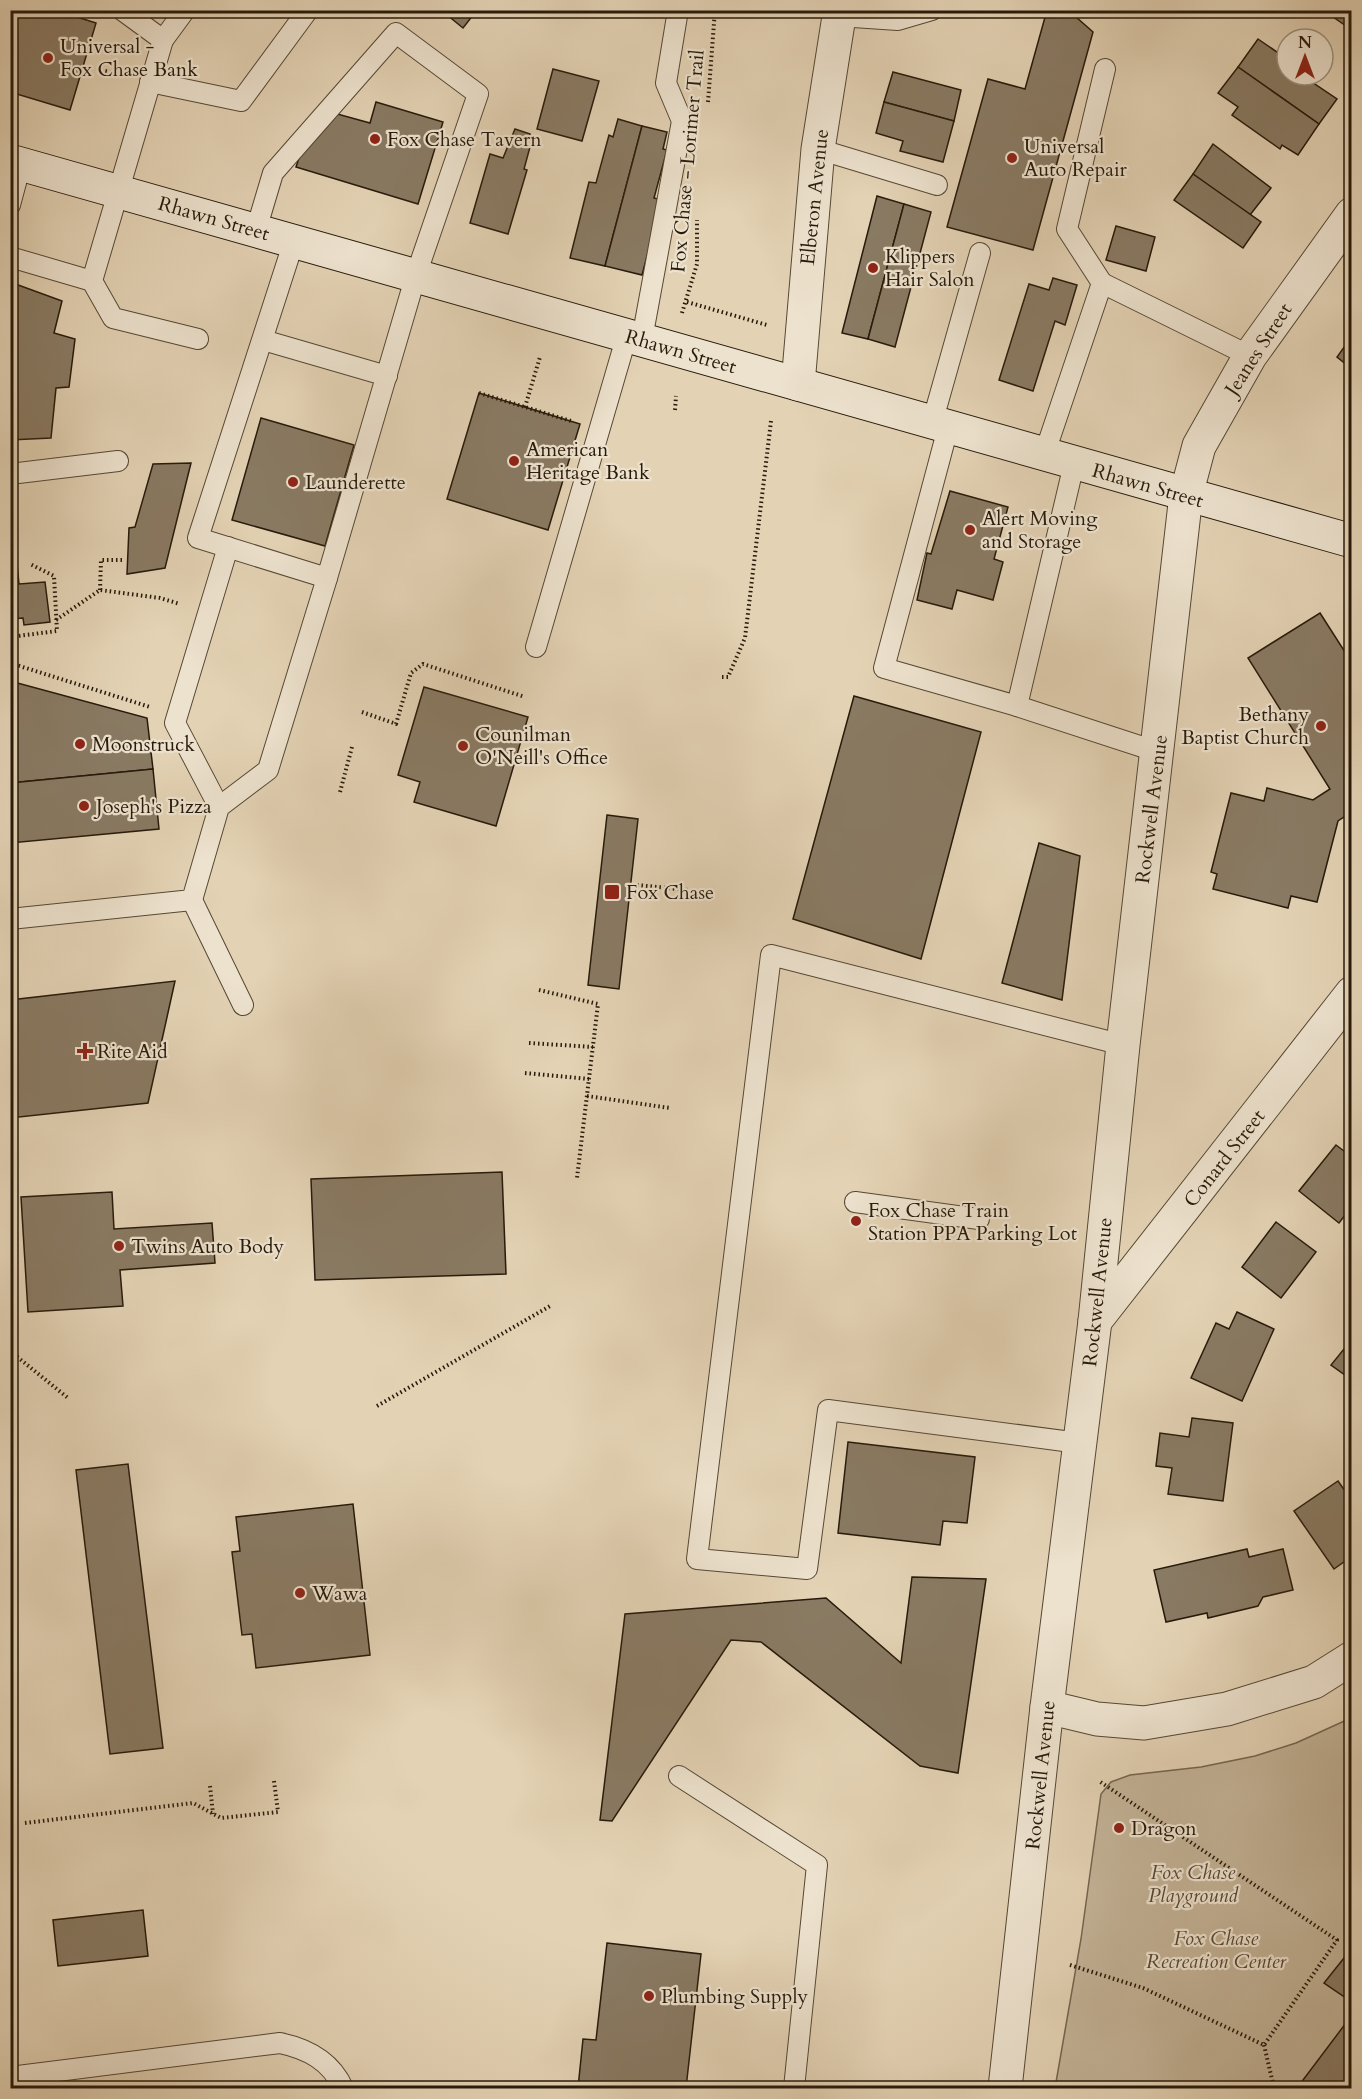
<svg xmlns="http://www.w3.org/2000/svg" width="1362" height="2099" viewBox="0 0 1362 2099" font-family="Cardo,serif">
	<style>
		.green { fill: #c3b397; stroke: #756651; stroke-width: 1.5 }
		.building { fill: #897a63; stroke: #271a0b; stroke-width: 1.5 }
		.lines { fill: none; stroke-linecap: round; stroke-linejoin: round }
		.lane-casing { stroke: #564835; stroke-width: 22 }
		.street-casing { stroke: #564835; stroke-width: 35 }
		.secondary-casing { stroke: #271a0b; stroke-width: 35 }
		.path { stroke: #271a0b; stroke-width: 4; stroke-dasharray: 1.5 3; stroke-linecap: butt }
		.lane { stroke: #ede2ce; stroke-width: 20 }
		.street { stroke: #ede2ce; stroke-width: 33 }
		.secondary { stroke: #ede2ce; stroke-width: 33 }
		.poi-dot { fill: #8f2418; stroke: #ede2ce; stroke-width: 2 }
		.labels { text-anchor: middle; stroke-width: 4.5; stroke-linejoin: round; paint-order: stroke }
		.poi-label { font-size: 20px; fill: #271a0b; stroke: #ede2ce; text-anchor: start }
		.street-label { font-size: 20px; fill: #271a0b; stroke: #ede2ce }
		.park-label { font-size: 20px; font-style: italic; fill: #564835; stroke: #ede2ce }
	</style>
	<rect width="100%" height="100%" fill="#e3d2b4"/>
	<filter id="stains"><feTurbulence type="fractalNoise" baseFrequency=".00333" numOctaves="4"/><feColorMatrix values="0 0 0 0 .2 0 0 0 0 .09 0 0 0 0 .02 0 0 0 .5 -.17"/></filter>
	<radialGradient id="worn" r=".72"><stop offset=".6" stop-color="#630" stop-opacity="0"/><stop offset="1" stop-color="#630" stop-opacity=".3"/></radialGradient>
	<polygon class="green" points="1351,1718 1351,2088 1055,2088 1081,1939 1101,1794 1111,1782 1130,1775 1201,1767 1255,1756 1296,1743"/>
	<g class="building">
		<polygon points="10,10 55,10 96,23 70,110 10,92"/>
		<polygon points="441,10 477,10 463,28"/>
		<polygon points="1047,10 1068,10 1093,32 1033,250 947,227 988,79 1025,89"/>
		<polygon points="1323,10 1352,10 1352,30"/>
		<polygon points="1258,39 1287,59 1287,75 1308,75 1306,78 1337,99 1319,124 1238,67"/>
		<polygon points="1238,67 1319,124 1298,155 1282,145 1280,149 1232,115 1238,107 1218,93"/>
		<polygon points="553,69 599,81 582,141 537,129"/>
		<polygon points="893,72 961,90 954,121 884,102"/>
		<polygon points="376,102 443,122 418,204 296,167 300,155 334,113 370,123"/>
		<polygon points="884,102 954,121 943,162 900,151 903,141 876,133"/>
		<polygon points="618,119 642,126 605,266 570,258 589,182 596,183 609,135 613,137"/>
		<polygon points="642,126 667,132 663,149 667,150 654,198 662,200 642,275 605,266"/>
		<polygon points="515,129 530,134 526,146 530,147 524,169 527,170 508,234 470,223 490,154 503,158"/>
		<polygon points="1213,144 1271,188 1250,215 1193,174"/>
		<polygon points="1193,174 1261,222 1243,248 1174,200"/>
		<polygon points="877,196 904,204 868,339 842,333"/>
		<polygon points="904,204 931,212 895,347 868,339"/>
		<polygon points="1116,226 1155,237 1146,271 1106,260"/>
		<polygon points="1053,278 1077,285 1065,325 1055,321 1033,391 999,380 1029,284 1049,290"/>
		<polygon points="10,282 62,301 54,333 75,339 69,387 56,388 51,438 10,440"/>
		<polygon points="1352,336 1352,369 1337,357"/>
		<polygon points="479,393 580,424 548,530 447,499"/>
		<polygon points="261,418 354,445 325,546 232,520"/>
		<polygon points="191,463 165,568 127,574 129,528 135,527 153,464"/>
		<polygon points="950,491 1008,507 994,559 1003,562 993,600 957,590 952,609 917,600 927,553 931,554"/>
		<polygon points="16,554 19,584 45,582 50,622 24,625 23,618 10,619 10,555"/>
		<polygon points="1320,613 1352,663 1352,823 1347,815 1338,821 1317,902 1291,896 1288,908 1213,889 1217,874 1211,872 1231,793 1264,801 1267,788 1313,800 1330,789 1248,658"/>
		<polygon points="10,681 147,718 153,769 10,783"/>
		<polygon points="424,687 528,717 496,826 414,802 420,782 398,775"/>
		<polygon points="854,696 981,732 921,959 793,919"/>
		<polygon points="153,769 159,829 10,843 10,783"/>
		<polygon points="607,815 638,819 619,989 588,985"/>
		<polygon points="1039,843 1080,856 1062,1000 1002,983"/>
		<polygon points="175,981 148,1103 10,1118 10,1000"/>
		<polygon points="1336,1145 1352,1157 1352,1206 1339,1223 1299,1191"/>
		<polygon points="502,1172 506,1274 315,1280 311,1179"/>
		<polygon points="112,1192 114,1229 212,1223 215,1263 120,1270 123,1306 28,1312 21,1197"/>
		<polygon points="1276,1222 1316,1252 1281,1298 1242,1267"/>
		<polygon points="1237,1312 1274,1329 1242,1401 1191,1378 1216,1323 1229,1329"/>
		<polygon points="1352,1339 1352,1380 1331,1365"/>
		<polygon points="1192,1418 1233,1423 1223,1501 1168,1494 1172,1468 1156,1466 1160,1433 1189,1437"/>
		<polygon points="848,1442 975,1457 967,1523 943,1521 940,1545 838,1533"/>
		<polygon points="128,1464 163,1748 110,1754 76,1470"/>
		<polygon points="1338,1481 1352,1501 1352,1556 1334,1569 1294,1511"/>
		<polygon points="353,1504 370,1655 256,1668 252,1634 242,1635 232,1552 240,1551 236,1517"/>
		<polygon points="1247,1549 1249,1557 1283,1549 1293,1590 1263,1597 1258,1606 1208,1618 1207,1613 1166,1622 1154,1570"/>
		<polygon points="912,1577 986,1579 958,1773 920,1766 761,1642 731,1640 612,1821 600,1820 625,1614 826,1598 901,1663"/>
		<polygon points="143,1910 148,1956 58,1966 53,1920"/>
		<polygon points="607,1943 701,1954 686,2088 578,2088 583,2039 596,2040"/>
		<polygon points="1352,1948 1352,2002 1324,1983"/>
		<polygon points="1352,2015 1352,2088 1297,2088"/>
	</g>
	<g class="lines">
		<defs>
			<g id="lane">
				<polyline points="122,10 163,40"/>
				<polyline points="838,16 898,20 932,10"/>
				<polyline points="150,82 241,101 308,10"/>
				<polyline points="818,149 937,185"/>
				<polyline points="10,205 21,164"/>
				<polyline points="256,230 273,173 396,33 478,94 416,275 327,578 198,538 294,241"/>
				<polyline points="10,257 92,281 113,318 198,339"/>
				<polyline points="92,281 163,40 185,10"/>
				<polyline points="1102,283 1067,229 1105,69"/>
				<polyline points="642,339 682,121 666,83 678,10"/>
				<polyline points="263,340 387,376"/>
				<polyline points="932,423 980,253"/>
				<polyline points="948,428 884,668 1017,706"/>
				<polyline points="1044,455 1102,283 1250,356"/>
				<polyline points="1074,464 1017,706 1158,752"/>
				<polyline points="10,474 118,461"/>
				<polyline points="536,647 627,335"/>
				<polyline points="219,807 175,723 228,547"/>
				<polyline points="192,900 243,1005"/>
				<polyline points="10,919 192,900 219,807 268,770 327,578"/>
				<polyline points="855,1202 979,1219"/>
				<polyline points="1079,1443 828,1410 807,1569 697,1559 771,955 1123,1045"/>
				<polyline points="679,1776 817,1865 794,2088"/>
				<path d="M 10,2077 L 280,2043 C 308,2049 331,2061 343,2088"/>
			</g>
			<g id="street">
				<polyline points="798,384 818,149 840,10"/>
				<polyline points="1095,1321 1352,993"/>
				<polyline points="1047,1707 1097,1719 1144,1723 1227,1709 1314,1682 1352,1658"/>
				<polyline points="1005,2088 1047,1707 1095,1321 1123,1045 1186,495 1199,446 1250,356 1352,214"/>
			</g>
			<polyline id="secondary" points="10,161 1352,541"/>
		</defs>
		<use href="#lane" class="lane-casing"/>
		<use href="#street" class="street-casing"/>
		<use href="#secondary" class="secondary-casing"/>
		<g class="path">
			<polyline points="101,70 123,75"/>
			<polyline points="708,102 715,10"/>
			<polyline points="687,302 767,325"/>
			<polyline points="682,313 697,264 697,220"/>
			<polyline points="479,393 571,421"/>
			<polyline points="525,407 540,357"/>
			<polyline points="675,410 676,396"/>
			<polyline points="100,590 101,560 124,560"/>
			<polyline points="56,620 100,590 160,598 180,604"/>
			<polyline points="10,637 57,631 54,576 30,564"/>
			<polyline points="10,663 150,707"/>
			<polyline points="722,677 728,677 745,638 771,421"/>
			<polyline points="362,712 396,724 411,673 423,664 525,697"/>
			<polyline points="340,792 352,747"/>
			<polyline points="637,885 688,890 696,896"/>
			<polyline points="539,990 598,1004 577,1178"/>
			<polyline points="529,1043 593,1047"/>
			<polyline points="525,1073 589,1079"/>
			<polyline points="587,1096 670,1108"/>
			<polyline points="10,1351 68,1398"/>
			<polyline points="377,1406 550,1306"/>
			<polyline points="210,1786 213,1814"/>
			<polyline points="25,1823 193,1803 221,1818 278,1812 274,1781"/>
			<polyline points="1070,1965 1143,1988 1264,2045 1337,1940 1099,1781"/>
			<polyline points="1264,2045 1274,2088"/>
		</g>
		<use href="#lane" class="lane"/>
		<use href="#street" class="street"/>
		<use href="#secondary" class="secondary"/>
	</g>
	<g class="poi-dot">
		<circle cx="48" cy="58" r="6"/>
		<circle cx="375" cy="139" r="6"/>
		<circle cx="1012" cy="158" r="6"/>
		<circle cx="873" cy="268" r="6"/>
		<circle cx="514" cy="461" r="6"/>
		<circle cx="293" cy="482" r="6"/>
		<circle cx="970" cy="530" r="6"/>
		<circle cx="1321" cy="726" r="6"/>
		<circle cx="80" cy="744" r="6"/>
		<circle cx="463" cy="746" r="6"/>
		<circle cx="84" cy="806" r="6"/>
		<rect x="604" y="884" width="16" height="16" rx="3"/>
		<path d="M82 1042h6v6h6v6h-6v6h-6v-6h-6v-6h6z"/>
		<circle cx="856" cy="1221" r="6"/>
		<circle cx="119" cy="1246" r="6"/>
		<circle cx="300" cy="1593" r="6"/>
		<circle cx="1119" cy="1828" r="6"/>
		<circle cx="649" cy="1996" r="6"/>
	</g>
	<g class="labels">
		<g class="poi-label">
			<text x="60" y="53">Universal -<tspan x="60" dy="23">Fox Chase Bank</tspan></text>
			<text x="387" y="146">Fox Chase Tavern</text>
			<text x="1024" y="153">Universal<tspan x="1024" dy="23">Auto Repair</tspan></text>
			<text x="885" y="263">Klippers<tspan x="885" dy="23">Hair Salon</tspan></text>
			<text x="526" y="456">American<tspan x="526" dy="23">Heritage Bank</tspan></text>
			<text x="305" y="489">Launderette</text>
			<text x="982" y="525">Alert Moving<tspan x="982" dy="23">and Storage</tspan></text>
			<text x="1309" y="721" text-anchor="end">Bethany<tspan x="1309" dy="23">Baptist Church</tspan></text>
			<text x="475" y="741">Counilman<tspan x="475" dy="23">O'Neill's Office</tspan></text>
			<text x="92" y="751">Moonstruck</text>
			<text x="96" y="813">Joseph's Pizza</text>
			<text x="626" y="899">Fox Chase</text>
			<text x="97" y="1058">Rite Aid</text>
			<text x="868" y="1217">Fox Chase Train<tspan x="868" dy="23">Station PPA Parking Lot</tspan></text>
			<text x="131" y="1253">Twins Auto Body</text>
			<text x="312" y="1600">Wawa</text>
			<text x="1131" y="1835">Dragon</text>
			<text x="661" y="2003">Plumbing Supply</text>
		</g>
		<g class="street-label">
			<text transform="translate(687 161) rotate(-85)" y="7">Fox Chase - Lorimer Trail</text>
			<text transform="translate(814 197) rotate(-84)" y="7">Elberon Avenue</text>
			<text transform="translate(214 218) rotate(16)" y="7">Rhawn Street</text>
			<text transform="translate(1258 349) rotate(-57)" y="7">Jeanes Street</text>
			<text transform="translate(681 351) rotate(16)" y="7">Rhawn Street</text>
			<text transform="translate(1148 485) rotate(16)" y="7">Rhawn Street</text>
			<text transform="translate(1151 809) rotate(-83)" y="7">Rockwell Avenue</text>
			<text transform="translate(1224 1158) rotate(-52)" y="7">Conard Street</text>
			<text transform="translate(1097 1292) rotate(-84)" y="7">Rockwell Avenue</text>
			<text transform="translate(1040 1775) rotate(-84)" y="7">Rockwell Avenue</text>
		</g>
		<g class="park-label">
			<text x="1193" y="1879">Fox Chase<tspan x="1193" dy="23">Playground</tspan></text>
			<text x="1216" y="1945">Fox Chase<tspan x="1216" dy="23">Recreation Center</tspan></text>
		</g>
	</g>
	<rect width="1362" height="2099" fill="none" stroke="#e3d2b4" stroke-width="36"/>
	<rect x="12" y="12" width="1338" height="2075" fill="none" stroke="#271a0b" stroke-width="3"/>
	<rect x="18" y="18" width="1326" height="2063" fill="none" stroke="#271a0b" stroke-width="1.5"/>
	<g transform="translate(1305 57)"><circle r="28" fill="#ede2ce" stroke="#9e9280" stroke-width="1.5"/>
	<path d="M0-4.5L10 22L0 15L-10 22Z" fill="#8f2418"/>
	<text y="-9" font-size="16" font-weight="bold" text-anchor="middle" fill="#271a0b">N</text>
	</g>
	<rect width="100%" height="100%" filter="url(#stains)"/>
	<rect width="100%" height="100%" fill="url(#worn)"/>
</svg>
